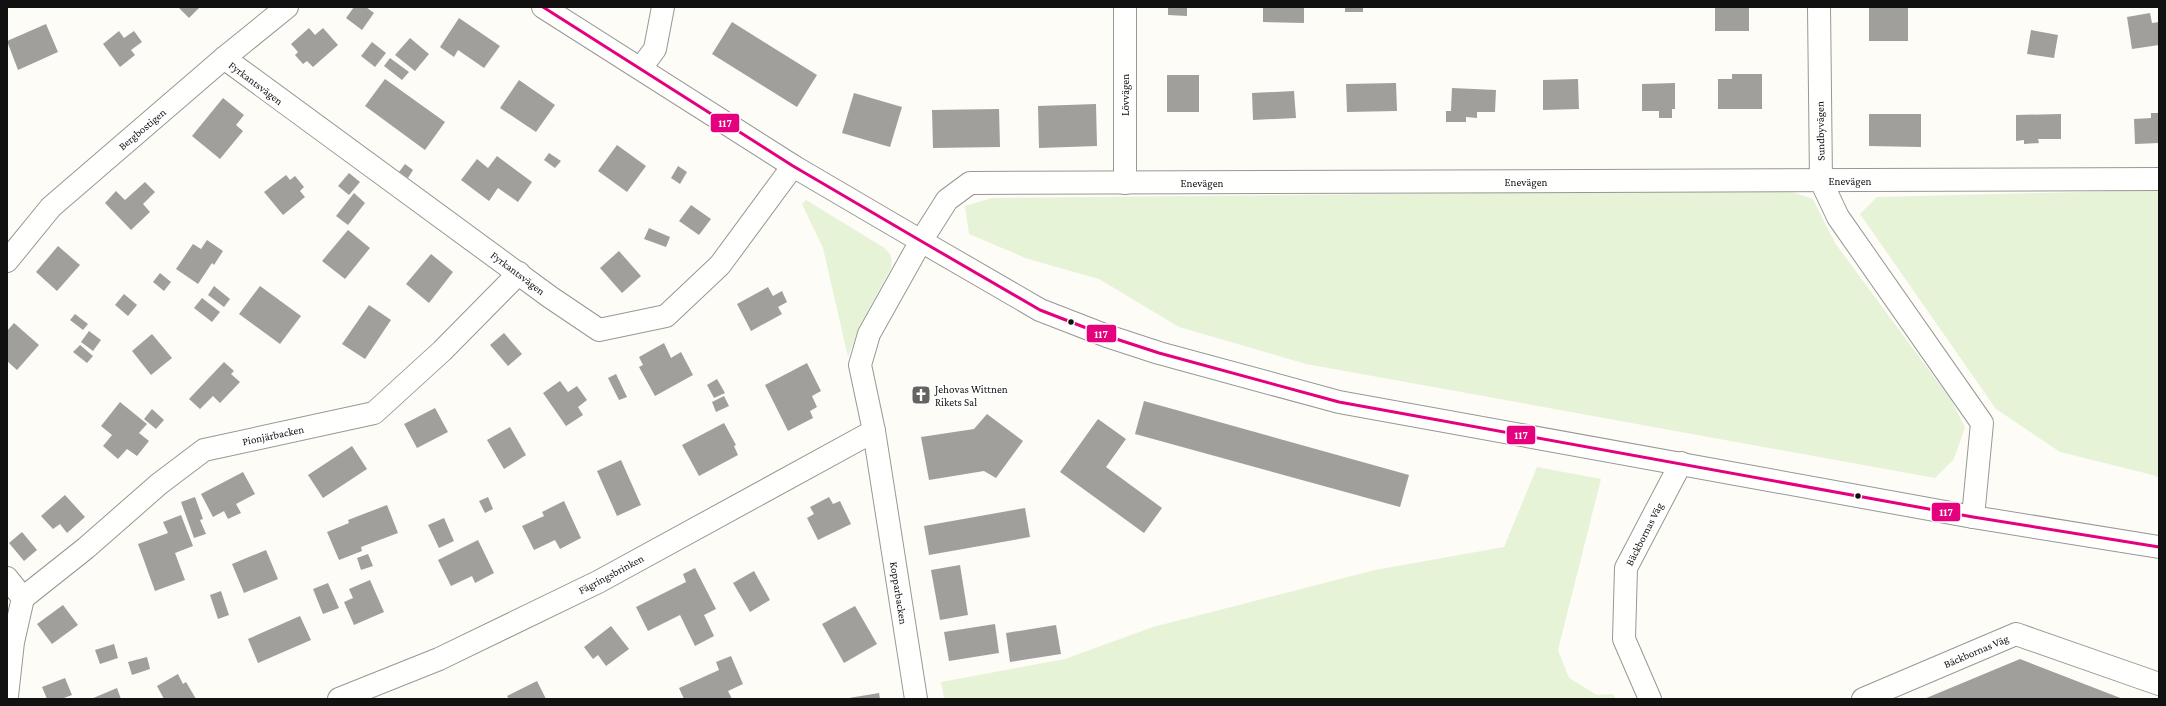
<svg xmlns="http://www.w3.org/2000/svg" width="2166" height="706" viewBox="0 0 2166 706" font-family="'Crimson Pro',serif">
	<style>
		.green { fill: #e7f3d7 }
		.building { fill: #a19f9c }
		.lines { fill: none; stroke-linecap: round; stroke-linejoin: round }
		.minor-casing { stroke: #979795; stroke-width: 24 }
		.minor { stroke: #fffffe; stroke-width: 22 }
		.bus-1-casing { stroke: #fff; stroke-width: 6 }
		.bus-1 { stroke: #e5007d; stroke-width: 3 }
		.bus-dot { fill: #111; stroke: #fff; stroke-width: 1.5 }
		.labels { text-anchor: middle; stroke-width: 4; stroke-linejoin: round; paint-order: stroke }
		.street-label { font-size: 11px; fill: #111; stroke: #fff }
		.poi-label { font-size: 11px; fill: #111; stroke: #fff; text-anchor: start }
		.line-badge { stroke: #fff; stroke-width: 1.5 }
		.badge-label { font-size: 11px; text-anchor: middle; font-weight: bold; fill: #fff }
	</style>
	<rect width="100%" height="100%" fill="#fdfcf7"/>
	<g class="green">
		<polygon points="1786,190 1813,199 1835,243 1951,400 1965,427 1954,459 1935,478 1306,364 1179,327 1099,279 1028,259 969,234 965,206 992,198"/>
		<polygon points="2159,190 2159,478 2153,475 2060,452 1996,409 1860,214 1877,197"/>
		<path d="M 806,200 L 883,247 C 891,253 893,258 891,268 L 860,325 L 848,357 L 823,248 L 802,204 Z"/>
		<polygon points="1537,467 1601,479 1558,650 1569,678 1597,695 1613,694 1616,699 944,699 941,682 1065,659 1153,627 1375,570 1504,547"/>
	</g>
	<g class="building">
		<polygon points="178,7 200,7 189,18"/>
		<polygon points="354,7 366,7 374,13 362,30 346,18"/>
		<polygon points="1168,7 1187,7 1187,16 1168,15"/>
		<polygon points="1263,7 1304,7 1304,23 1263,22"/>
		<rect x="1345" y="7" width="18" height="5"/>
		<rect x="1715" y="7" width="34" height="24"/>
		<rect x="1869" y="7" width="39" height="34"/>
		<polygon points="2150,13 2152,23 2159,22 2159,45 2132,49 2127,17"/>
		<polygon points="459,18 500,46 484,68 458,50 454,57 440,47"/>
		<polygon points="732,22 817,75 797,107 712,54"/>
		<polygon points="46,24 58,52 18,70 7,41"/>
		<polygon points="309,28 315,35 323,28 338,45 313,67 307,61 303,64 295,55 298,52 291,44"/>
		<polygon points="2031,30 2058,35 2054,58 2027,54"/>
		<polygon points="119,31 124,38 134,31 142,42 131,50 135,55 120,67 103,44"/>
		<polygon points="410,38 429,54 415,71 395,55"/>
		<polygon points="372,42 386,53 375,67 361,56"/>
		<polygon points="390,58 409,72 402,80 384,66"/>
		<polygon points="1732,74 1762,74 1762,109 1718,109 1718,79 1732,79"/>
		<rect x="1167" y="75" width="32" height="37"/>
		<polygon points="385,79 445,122 425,150 365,106"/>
		<polygon points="1578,79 1579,109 1543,110 1543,80"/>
		<polygon points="519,80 555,105 536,132 500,108"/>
		<polygon points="1396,83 1397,111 1347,112 1346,84"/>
		<polygon points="1675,83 1675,109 1672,109 1672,118 1659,118 1659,111 1642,111 1642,84"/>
		<polygon points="1452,88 1496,90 1495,112 1477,112 1477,118 1466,117 1466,122 1446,122 1446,111 1451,111"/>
		<polygon points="1294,91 1296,118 1253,120 1252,93"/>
		<polygon points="854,93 902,107 890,147 842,133"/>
		<polygon points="223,98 244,115 236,125 243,131 220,159 192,136"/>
		<polygon points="1096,104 1097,146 1039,148 1038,106"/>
		<polygon points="999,109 1000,147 933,148 932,110"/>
		<polygon points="2151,113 2159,113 2159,143 2135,144 2134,119 2151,118"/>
		<polygon points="1869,114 1921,114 1921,147 1869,146"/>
		<polygon points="2061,114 2061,139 2038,139 2039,143 2024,144 2024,140 2016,141 2016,115"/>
		<polygon points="617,145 646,166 627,192 598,171"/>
		<polygon points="549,153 561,161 555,168 544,160"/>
		<polygon points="497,156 532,182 518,202 498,188 489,201 461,180 477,159 488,168"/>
		<polygon points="405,164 413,170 408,178 399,172"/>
		<polygon points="678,166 687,172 680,184 671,178"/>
		<polygon points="349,173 360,182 349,195 338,186"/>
		<polygon points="286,175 290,180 295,176 304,187 300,191 305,197 283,215 264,192"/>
		<polygon points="145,182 155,192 143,204 150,212 131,230 105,203 116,191 125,200"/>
		<polygon points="354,193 365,203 348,225 336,216"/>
		<polygon points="691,205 711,219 699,235 679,221"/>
		<polygon points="649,228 670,237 666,247 644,239"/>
		<polygon points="348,230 370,248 345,279 322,261"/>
		<polygon points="207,240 223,251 214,265 212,263 198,284 176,269 193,244 201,249"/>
		<polygon points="58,246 80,265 57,291 36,272"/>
		<polygon points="619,251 641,276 622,293 600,268"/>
		<polygon points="431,254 453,272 429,303 406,284"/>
		<polygon points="160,273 171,282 164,291 153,282"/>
		<polygon points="214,286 230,299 224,307 208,295"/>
		<polygon points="260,286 301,316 280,344 239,314"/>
		<polygon points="768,287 773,296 782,291 787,302 778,307 782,314 751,331 737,304"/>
		<polygon points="124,294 137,305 128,316 115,305"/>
		<polygon points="202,298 220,312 212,322 194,308"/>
		<polygon points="369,305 391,320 365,359 342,344"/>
		<polygon points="75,314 88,324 83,330 70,320"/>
		<polygon points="14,323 39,345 17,370 7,361 7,331"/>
		<polygon points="89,331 101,340 93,351 81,342"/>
		<polygon points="504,333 522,354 508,366 490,345"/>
		<polygon points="152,334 172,358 151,375 132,351"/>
		<polygon points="664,343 671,358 681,352 693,375 655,396 639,367 643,365 639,357"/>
		<polygon points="80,345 93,356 87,363 73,352"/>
		<polygon points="224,362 234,371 231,374 240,382 220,403 213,396 200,409 189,399"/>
		<polygon points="807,363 821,391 812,396 817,407 810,411 813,418 788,431 765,385"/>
		<polygon points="616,374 627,397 619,400 608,378"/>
		<polygon points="717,379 725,393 714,398 707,385"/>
		<polygon points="560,381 568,392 577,386 587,400 578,407 583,415 566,426 543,393"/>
		<polygon points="724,396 729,406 716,412 712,402"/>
		<polygon points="1144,401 1409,475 1400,507 1135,434"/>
		<polygon points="120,402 147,424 139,433 149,441 137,456 127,449 118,459 103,446 112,435 101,426"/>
		<polygon points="435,408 448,432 417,448 404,424"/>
		<polygon points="152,409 164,420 156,429 144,419"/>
		<polygon points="987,414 1023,441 996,478 984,471 929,480 921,437 974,429"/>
		<polygon points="1098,419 1126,439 1106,467 1162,508 1144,533 1060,472"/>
		<polygon points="724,423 736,445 734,446 738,455 699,476 682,445"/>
		<polygon points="510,427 526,455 504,469 487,440"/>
		<polygon points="352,446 367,469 323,498 308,475"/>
		<polygon points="621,460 641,505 617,516 597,471"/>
		<polygon points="243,472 255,494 236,504 241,513 228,519 224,511 213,517 201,494"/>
		<polygon points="65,495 85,517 67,533 60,524 53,529 41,516"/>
		<polygon points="195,497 203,519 200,520 206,534 194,538 181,502"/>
		<polygon points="488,497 493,509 485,513 479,501"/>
		<polygon points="829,497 833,504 840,501 851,524 818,540 807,518 814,514 810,507"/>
		<polygon points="564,501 581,538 560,549 555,540 534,550 522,526 544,516 542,512"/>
		<polygon points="387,505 398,533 361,547 362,551 339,560 327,532 349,523 348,520"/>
		<polygon points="1025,508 1030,537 929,555 924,526"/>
		<polygon points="181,515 193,546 175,553 185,580 155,591 138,544 168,533 163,522"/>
		<polygon points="444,518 454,541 439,548 428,525"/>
		<polygon points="22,532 37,550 24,561 9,543"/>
		<polygon points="478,540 494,573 475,583 472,576 451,586 438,560"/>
		<polygon points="266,550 278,579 244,593 232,564"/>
		<polygon points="368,554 373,566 361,570 357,558"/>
		<polygon points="960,565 968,615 940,620 931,570"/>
		<polygon points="695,568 716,609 704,615 714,636 695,646 680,615 648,631 636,607 686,582 683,574"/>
		<polygon points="754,571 770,600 750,612 733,583"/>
		<polygon points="370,580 384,612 354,625 344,602 353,598 349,589"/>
		<polygon points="328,583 339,608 323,614 313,589"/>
		<polygon points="221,591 229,615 218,619 210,595"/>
		<polygon points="63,605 78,625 52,644 37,624"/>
		<polygon points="855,606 877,644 844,663 822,624"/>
		<polygon points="300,616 311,640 258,663 248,639"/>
		<polygon points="995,624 999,653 949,661 944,632"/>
		<polygon points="1056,625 1061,654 1010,662 1006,633"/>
		<polygon points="611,626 629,649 606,666 598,655 593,659 584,647"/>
		<polygon points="114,644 118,658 100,664 95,650"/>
		<polygon points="731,656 743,684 728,691 732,699 684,699 679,688 719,670 716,662"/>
		<polygon points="147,657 150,669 132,675 128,662"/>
		<polygon points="2020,659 2123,699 1924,699"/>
		<polygon points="178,674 183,684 186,682 196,699 164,699 157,686"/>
		<polygon points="65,678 72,695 61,699 47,699 42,687"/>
		<polygon points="537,681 546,699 509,699 507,696"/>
		<polygon points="117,688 121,699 91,699"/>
		<polygon points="879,693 880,699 849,699 849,698"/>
	</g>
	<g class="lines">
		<defs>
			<g id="minor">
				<polyline points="543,7 793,166 921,241 1040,310 1107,336 1159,353 1339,402 1973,517 2159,547"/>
				<polyline points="1125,7 1125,183"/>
				<polyline points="1819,7 1821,181 1838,217 1982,423 1973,517"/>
				<polyline points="224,58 550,297 599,330 666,316 720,265 793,166"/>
				<polyline points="641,68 655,49 663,7"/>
				<polyline points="7,261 51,207 224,58 287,7"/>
				<polyline points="7,578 23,598 13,642 7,696"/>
				<polyline points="23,598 86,548 159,484 204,450 374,413 442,351 519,273"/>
				<polyline points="339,699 439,659 598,582 874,431"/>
				<polyline points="916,699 874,431 860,365 869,334 921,241 947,200 970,183 2159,179"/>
				<polyline points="1650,699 1624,639 1626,568 1681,463"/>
				<polyline points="1863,699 2016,634 2159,684"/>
			</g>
		</defs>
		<use href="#minor" class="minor-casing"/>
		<use href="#minor" class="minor"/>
		<defs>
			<polyline id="bus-1" points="543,7 793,166 921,241 1040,310 1107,336 1159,353 1339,402 1973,517 2159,547"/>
		</defs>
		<use href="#bus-1" class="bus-1-casing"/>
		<use href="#bus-1" class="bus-1"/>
	</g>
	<defs>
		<symbol id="church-square" viewBox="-11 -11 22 22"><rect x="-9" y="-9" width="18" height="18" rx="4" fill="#646362" stroke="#fff"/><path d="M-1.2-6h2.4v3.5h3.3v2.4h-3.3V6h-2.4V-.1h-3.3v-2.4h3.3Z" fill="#fff"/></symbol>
	</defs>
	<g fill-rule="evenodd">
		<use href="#church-square" x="910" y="384" width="22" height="22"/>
	</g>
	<g class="bus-dot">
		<circle cx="1071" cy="322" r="3.5"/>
		<circle cx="1858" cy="496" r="3.5"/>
	</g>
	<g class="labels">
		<g class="street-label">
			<text transform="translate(256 83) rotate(37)" y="4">Fyrkantsvägen</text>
			<text transform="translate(1125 95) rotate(-90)" y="4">Lövvägen</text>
			<text transform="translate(142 129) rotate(-40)" y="4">Bergbostigen</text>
			<text transform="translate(1820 131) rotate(-91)" y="4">Sundbyvägen</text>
			<text x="1850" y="185">Enevägen</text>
			<text x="1526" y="186">Enevägen</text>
			<text x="1202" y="187">Enevägen</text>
			<text transform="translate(518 273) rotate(37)" y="4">Fyrkantsvägen</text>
			<text transform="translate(273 435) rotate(-12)" y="4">Pionjärbacken</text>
			<text transform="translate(1644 534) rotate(-63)" y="4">Bäckbornas Väg</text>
			<text transform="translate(611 574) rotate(-28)" y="4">Fägringsbrinken</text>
			<text transform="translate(899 593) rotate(81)" y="4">Kopparbacken</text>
			<text transform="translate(1976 651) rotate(-23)" y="4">Bäckbornas Väg</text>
		</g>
		<g class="poi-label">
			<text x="935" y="393">Jehovas Wittnen<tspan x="935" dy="13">Rikets Sal</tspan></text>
		</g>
	</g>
	<g class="line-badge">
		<rect x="710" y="113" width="30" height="20" rx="4" fill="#e5007d"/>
		<rect x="1086" y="324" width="31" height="19" rx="4" fill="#e5007d"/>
		<rect x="1506" y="425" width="30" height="20" rx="4" fill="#e5007d"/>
		<rect x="1931" y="502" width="30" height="20" rx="4" fill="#e5007d"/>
	</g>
	<g class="badge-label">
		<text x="725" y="127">117</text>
		<text x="1101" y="338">117</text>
		<text x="1521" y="439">117</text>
		<text x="1946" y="516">117</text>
	</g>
	<rect width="2166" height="706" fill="none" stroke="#111111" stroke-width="16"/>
</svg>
